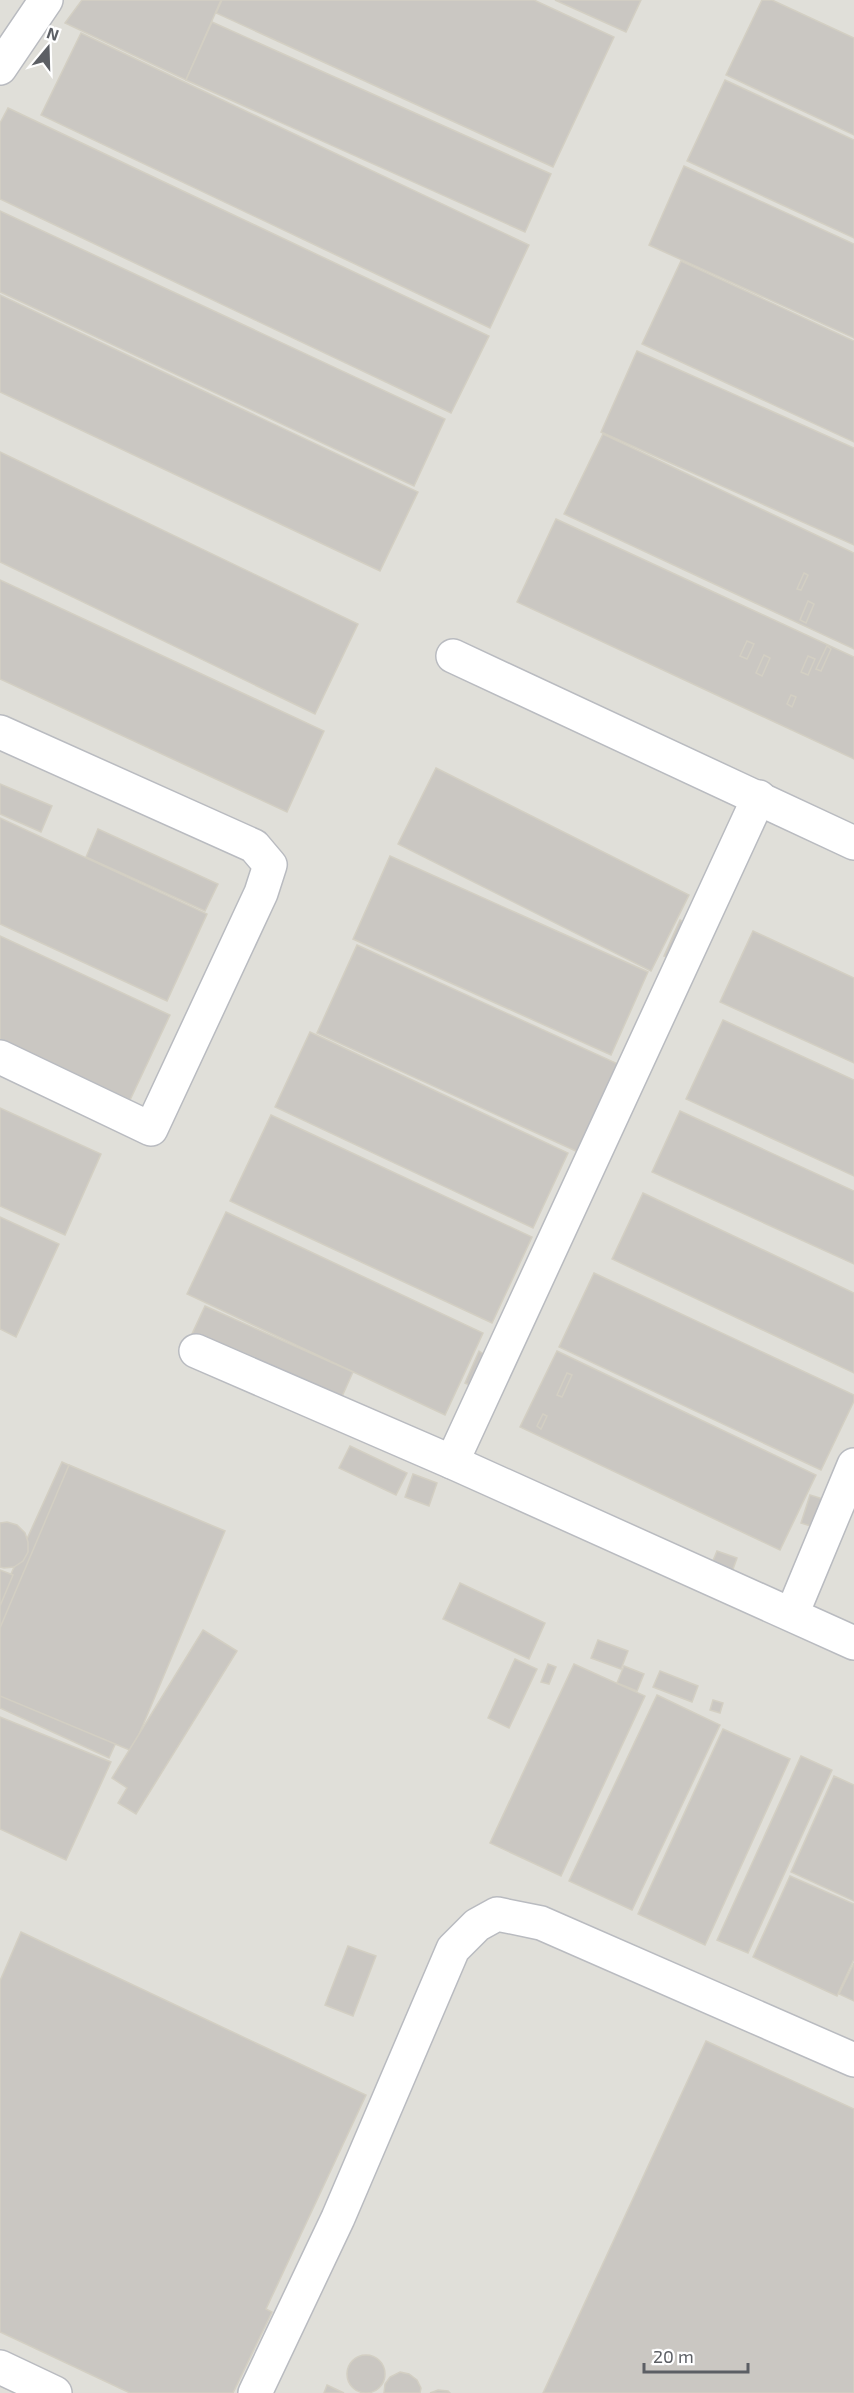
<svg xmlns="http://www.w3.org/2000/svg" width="854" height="2393" viewBox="0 0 854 2393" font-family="'Exo 2',sans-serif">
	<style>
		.industrial { fill: #e0dfd9 }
		.building { fill: #cac7c2; stroke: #d3cfc3; stroke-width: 1.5 }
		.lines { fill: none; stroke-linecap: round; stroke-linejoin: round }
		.minor-casing { stroke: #b9bbc0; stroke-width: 36 }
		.minor { stroke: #fff; stroke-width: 33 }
	</style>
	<rect width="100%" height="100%" fill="#eeede4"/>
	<rect class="industrial" x="0" y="0" width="854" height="2393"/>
	<g class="building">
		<polygon points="82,0 221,0 186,80 65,23"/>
		<polygon points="222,0 534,0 614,37 553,167 216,13"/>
		<polygon points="555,0 641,0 626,32"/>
		<polygon points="762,0 772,0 854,38 854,135 726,75"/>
		<polygon points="212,22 551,174 525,232 186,80"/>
		<polygon points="81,33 529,245 490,328 41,115"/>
		<polygon points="725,80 854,140 854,238 687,161"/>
		<polygon points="8,108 489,336 451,413 0,199 0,123"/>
		<polygon points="684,166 854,244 854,338 649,245"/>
		<polygon points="0,211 445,419 414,486 0,292"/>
		<polygon points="681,261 854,341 854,442 642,344"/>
		<polygon points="0,295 418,492 380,571 0,392"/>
		<polygon points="637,351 854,448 854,545 601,432"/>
		<polygon points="603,434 854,553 854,649 564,514"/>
		<polygon points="0,452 358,624 315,714 0,562"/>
		<polygon points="556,519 854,657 854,759 517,602"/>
		<polygon points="804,573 808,575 801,590 797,589"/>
		<polygon points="0,580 324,731 287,812 0,679"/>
		<polygon points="808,601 814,604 806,623 800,620"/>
		<polygon points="747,641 754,644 747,659 740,656"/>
		<polygon points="827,646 831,649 821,671 816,669"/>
		<polygon points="764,655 770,658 762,676 756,673"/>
		<polygon points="808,656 815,659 808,675 801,672"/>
		<polygon points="791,695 796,697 792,707 787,704"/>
		<polygon points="436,768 689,895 651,971 398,844"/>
		<polygon points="0,784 52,806 41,832 0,814"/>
		<polygon points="0,818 207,914 167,1001 0,924"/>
		<polygon points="98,829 218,884 205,911 86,857"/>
		<polygon points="390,856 648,972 611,1055 353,939"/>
		<polygon points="680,920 692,927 677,960 664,956"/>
		<polygon points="753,931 854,978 854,1063 720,1002"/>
		<polygon points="0,936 170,1015 130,1100 0,1040"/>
		<polygon points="357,945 618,1064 578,1152 317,1033"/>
		<polygon points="723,1020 854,1080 854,1176 686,1099"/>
		<polygon points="310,1032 568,1153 533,1228 275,1107"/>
		<polygon points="0,1108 101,1154 65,1235 0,1206"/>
		<polygon points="680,1111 854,1191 854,1264 652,1172"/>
		<polygon points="271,1115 532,1237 492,1323 230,1201"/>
		<polygon points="643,1193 854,1293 854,1373 612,1259"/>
		<polygon points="226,1212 483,1333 445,1415 187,1294"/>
		<polygon points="0,1217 59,1244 16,1337 0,1329"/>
		<polygon points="594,1273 854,1395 854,1401 821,1470 559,1347"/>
		<polygon points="205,1306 353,1372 340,1401 192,1334"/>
		<polygon points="479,1351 491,1359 477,1388 465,1383"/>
		<polygon points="557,1351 816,1475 780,1550 520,1427"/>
		<polygon points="567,1373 572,1375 562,1397 557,1395"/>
		<polygon points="543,1414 547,1416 541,1429 537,1426"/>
		<polygon points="350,1446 407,1473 396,1495 339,1468"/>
		<polygon points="62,1462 212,1531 109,1758 0,1708 0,1598"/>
		<polygon points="69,1465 225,1531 132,1751 0,1696 0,1628"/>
		<polygon points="413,1474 437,1483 429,1506 405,1497"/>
		<polygon points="810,1495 823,1499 814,1527 801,1523"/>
		<polygon points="7,1522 17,1525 25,1533 28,1542 28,1552 23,1561 14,1567 4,1568 0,1567 0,1523"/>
		<polygon points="717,1551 737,1558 728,1583 707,1575"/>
		<polygon points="0,1570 13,1575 0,1606"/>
		<polygon points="460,1583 545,1623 529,1659 443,1619"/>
		<polygon points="203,1630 237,1651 136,1814 118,1803 127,1788 112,1778"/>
		<polygon points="598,1640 628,1651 621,1669 591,1658"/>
		<polygon points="515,1659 537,1669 509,1728 488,1718"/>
		<polygon points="548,1664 556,1667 549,1684 541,1682"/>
		<polygon points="574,1664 645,1696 561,1876 490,1843"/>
		<polygon points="624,1666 644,1674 637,1691 617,1683"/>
		<polygon points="660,1671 698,1686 692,1702 653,1687"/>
		<polygon points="657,1695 720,1725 632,1910 569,1881"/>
		<polygon points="713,1700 723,1703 720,1713 710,1710"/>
		<polygon points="0,1717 111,1762 66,1860 0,1829"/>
		<polygon points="723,1729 790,1759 705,1945 638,1914"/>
		<polygon points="801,1756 832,1770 748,1953 717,1940"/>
		<polygon points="834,1776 854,1785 854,1901 791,1872"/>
		<polygon points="790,1876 854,1904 854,1959 837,1996 753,1957"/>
		<polygon points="21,1932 366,2095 266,2309 272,2312 233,2393 130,2393 0,2332 0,1981"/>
		<polygon points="348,1946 376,1956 353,2016 325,2005"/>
		<polygon points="854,1963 854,2001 839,1994"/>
		<polygon points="706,2041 854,2109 854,2393 543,2393"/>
		<circle cx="366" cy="2374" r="19"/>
		<polygon points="400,2372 409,2374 417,2380 421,2388 420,2393 384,2393 385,2384 390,2377"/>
		<polygon points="327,2385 344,2393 324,2393"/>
		<polygon points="438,2390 448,2391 450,2393 430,2393"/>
	</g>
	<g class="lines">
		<defs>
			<g id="minor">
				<polyline points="0,68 46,0"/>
				<polyline points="453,656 854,843"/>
				<polyline points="0,732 254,846 270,865 261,893 151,1129 0,1057"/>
				<polyline points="196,1351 452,1462 854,1643"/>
				<polyline points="452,1462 759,797"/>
				<polyline points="792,1614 854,1465"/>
				<polyline points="0,2367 55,2393"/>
				<polyline points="255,2393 338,2218 453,1949 477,1925 497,1914 541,1923 854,2060"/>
			</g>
		</defs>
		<use href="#minor" class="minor-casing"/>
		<use href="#minor" class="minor"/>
	</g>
	<g transform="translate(48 48) rotate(19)" stroke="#ffffff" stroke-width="4.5" paint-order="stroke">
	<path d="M0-4.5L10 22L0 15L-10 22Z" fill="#5c5f64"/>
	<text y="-9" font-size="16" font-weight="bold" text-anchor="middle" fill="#5c5f64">N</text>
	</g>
	<path d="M644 2363v9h104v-9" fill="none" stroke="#5c5f64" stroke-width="3"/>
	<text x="653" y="2363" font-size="18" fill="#5c5f64" stroke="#ffffff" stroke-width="4.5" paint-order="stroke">20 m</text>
</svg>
